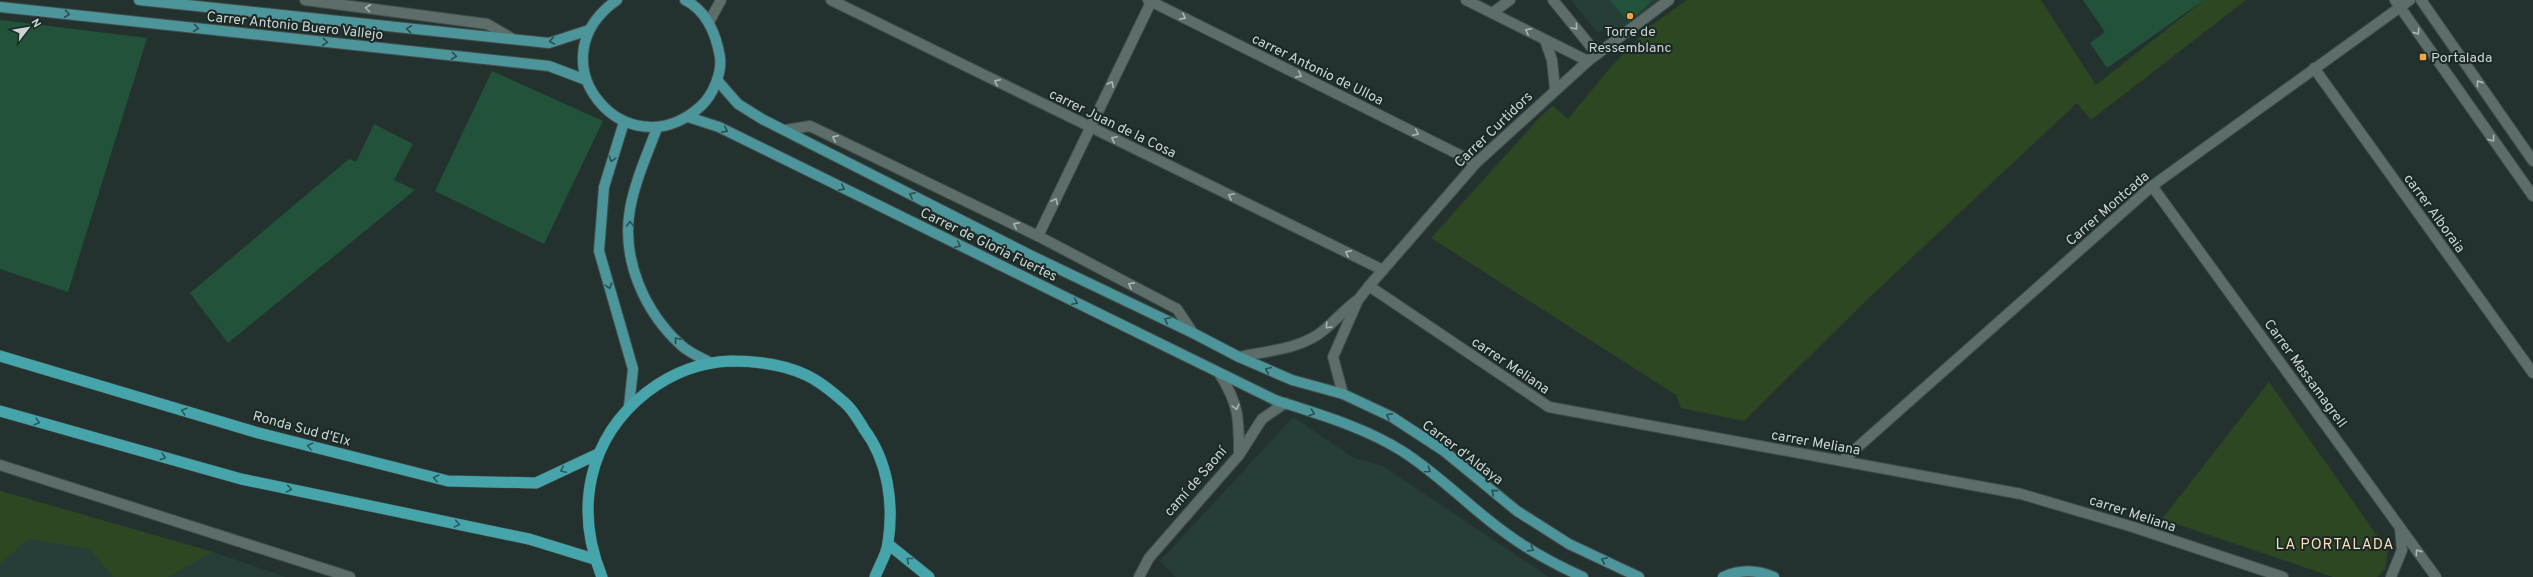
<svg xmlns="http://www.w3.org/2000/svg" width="2533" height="577" viewBox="0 0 2533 577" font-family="Overpass,sans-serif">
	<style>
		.built { fill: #263d38 }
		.green { fill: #2d4722 }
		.building { fill: #22533a }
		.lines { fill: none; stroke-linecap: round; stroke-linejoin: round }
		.service-casing { stroke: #424e4c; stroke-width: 12 }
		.minor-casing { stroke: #424e4c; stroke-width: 12 }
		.secondary-casing { stroke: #424e4c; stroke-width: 12 }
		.primary-casing { stroke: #424e4c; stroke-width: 12 }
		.trunk-casing { stroke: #424e4c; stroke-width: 12 }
		.service { stroke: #5d6d6a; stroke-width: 10 }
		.minor { stroke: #5d6d6a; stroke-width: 10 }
		.secondary { stroke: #5d6d6a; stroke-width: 10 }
		.primary { stroke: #4c969b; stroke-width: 10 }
		.trunk { stroke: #46a4ab; stroke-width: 11 }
		.oneway { stroke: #abb6b4 }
		.oneway2 { stroke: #2c4e4f }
		.oneway3 { stroke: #2c5a5b }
		.poi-dot { fill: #f2a540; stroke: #1a2826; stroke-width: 1.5 }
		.labels { text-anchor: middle; stroke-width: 4; stroke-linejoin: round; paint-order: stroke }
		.street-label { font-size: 14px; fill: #ccd5d3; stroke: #1a2826 }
		.poi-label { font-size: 14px; fill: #ccd5d3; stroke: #1a2826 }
		.neighbourhood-label { font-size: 15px; letter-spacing: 1px; fill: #ffdeb9; stroke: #1a2826 }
	</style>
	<rect width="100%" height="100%" fill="#24322f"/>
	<g class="built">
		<polygon points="1571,0 1659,0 1630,25 1597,32"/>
		<polygon points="1293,417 1354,458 1381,465 1549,577 1176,577 1160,561"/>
		<polygon points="4,492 213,552 286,577 0,577 0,495"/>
	</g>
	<g class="green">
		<polygon points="1687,0 2041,0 2096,85 2204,0 2246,0 2091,120 2077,103 1871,296 1744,421 1681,408 1676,395 1431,238 1542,115 1553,106 1568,119 1610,68 1649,27"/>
		<polygon points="2269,382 2388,551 2385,569 2377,577 2333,577 2162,519"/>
		<polygon points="0,490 4,492 213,552 167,577 113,577 90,549 28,539 0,564"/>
	</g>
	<g class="building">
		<polygon points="1609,0 1653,0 1629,22"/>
		<polygon points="2083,0 2204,0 2107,68 2090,43 2105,32"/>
		<polygon points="0,20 147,38 68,292 0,269"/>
		<polygon points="492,71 603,121 544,244 435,191"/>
		<polygon points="374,124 413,144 394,180 415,190 228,343 190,293 349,159 356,162"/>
	</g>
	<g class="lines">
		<defs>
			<polyline id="service" points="305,0 487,24 513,39"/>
			<g id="minor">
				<polyline points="831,0 1383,270"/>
				<polyline points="1148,0 1476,163"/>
				<polyline points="1466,0 1588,61"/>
				<polyline points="1553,0 1597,54"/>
				<polyline points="1492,13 1510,0"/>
				<polyline points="709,22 721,0"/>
				<polyline points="1545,40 1552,60 1555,89"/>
				<polyline points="2314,68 2533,373"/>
				<polyline points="785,130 810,126 1038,236 1177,309 1193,333"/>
				<polyline points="2152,186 2436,577"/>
				<polyline points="1038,236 1152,0"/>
				<polyline points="1369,286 1549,407 2021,494 2133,527 2283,577"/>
				<path d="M 1239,357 C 1266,351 1302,349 1324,330 C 1335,321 1344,310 1356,301"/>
				<path d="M 1219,373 C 1239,404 1239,418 1239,455"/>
				<polyline points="1343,394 1333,357 1358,300 1369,286 1476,163 1588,61 1669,0"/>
				<polyline points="1842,461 2152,186 2410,0"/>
				<polyline points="0,465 350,577"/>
				<polyline points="1139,577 1149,558 1239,455 1262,419 1285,403"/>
				<polyline points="2391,577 2402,550 2400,528"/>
			</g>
			<g id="secondary">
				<polyline points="2395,0 2533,196"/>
				<polyline points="2421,0 2533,161"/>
			</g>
			<g id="primary">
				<polyline points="139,0 549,43 589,30"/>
				<path d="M 617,0 C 531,60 626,174 701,106 C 713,95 722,73 720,57 C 716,34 707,11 685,0"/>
				<polyline points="0,7 549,66 586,80"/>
				<polyline points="717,80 738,104 762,119 1032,256 1193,333 1239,357 1292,380 1343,394 1392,417 1444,451 1517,511 1569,544 1639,577"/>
				<path d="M 688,117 L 719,127 L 1275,400 C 1318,414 1364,427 1402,451 C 1440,475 1470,508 1507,534 C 1530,551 1556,565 1583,577"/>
				<polyline points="624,122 604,187 599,251 633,369 629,406"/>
				<path d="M 657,128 C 647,155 635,181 630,209 C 621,260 645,313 682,346 C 690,353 700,357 709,362"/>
				<path d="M 1723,577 C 1740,569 1758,570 1774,577"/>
			</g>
			<g id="trunk">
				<polyline points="0,356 255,432 448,481 536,483 598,454"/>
				<polyline points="0,411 241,479 529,539 594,559"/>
				<polyline points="888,544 929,577"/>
				<path d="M 602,577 C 574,509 588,438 647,392 C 672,373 700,362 731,361 C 757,361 783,364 806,375 C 819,381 835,394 846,404 C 853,410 859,421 864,429 C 888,461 894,503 888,543 C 887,554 879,566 875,577"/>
			</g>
		</defs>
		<use href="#service" class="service-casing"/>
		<use href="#minor" class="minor-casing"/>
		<use href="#secondary" class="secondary-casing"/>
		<use href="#primary" class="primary-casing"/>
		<use href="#trunk" class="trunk-casing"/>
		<use href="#service" class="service"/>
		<use href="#minor" class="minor"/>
		<use href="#secondary" class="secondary"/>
		<use href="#primary" class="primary"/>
		<use href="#trunk" class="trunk"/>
	</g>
	<defs><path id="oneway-chevron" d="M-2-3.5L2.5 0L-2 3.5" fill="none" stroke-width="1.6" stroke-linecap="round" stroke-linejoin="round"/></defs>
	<g class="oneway">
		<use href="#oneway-chevron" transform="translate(368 8) rotate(-173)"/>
		<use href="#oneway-chevron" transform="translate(1183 17) rotate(26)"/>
		<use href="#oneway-chevron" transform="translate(1575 27) rotate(50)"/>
		<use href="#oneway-chevron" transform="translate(1528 31) rotate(-153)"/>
		<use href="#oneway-chevron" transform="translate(2417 32) rotate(55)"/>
		<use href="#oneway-chevron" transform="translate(1299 75) rotate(26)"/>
		<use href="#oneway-chevron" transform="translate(997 82) rotate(-154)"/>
		<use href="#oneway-chevron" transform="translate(2479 83) rotate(-125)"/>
		<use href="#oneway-chevron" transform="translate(1111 84) rotate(-64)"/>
		<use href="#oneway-chevron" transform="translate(1416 133) rotate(26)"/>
		<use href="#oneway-chevron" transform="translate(835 138) rotate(-154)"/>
		<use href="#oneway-chevron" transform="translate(1114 139) rotate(-154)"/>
		<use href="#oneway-chevron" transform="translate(2492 139) rotate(54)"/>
		<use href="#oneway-chevron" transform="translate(1231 196) rotate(-154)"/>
		<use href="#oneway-chevron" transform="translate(1055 201) rotate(-64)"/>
		<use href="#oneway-chevron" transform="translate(1016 225) rotate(-154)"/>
		<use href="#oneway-chevron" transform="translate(1348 253) rotate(-154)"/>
		<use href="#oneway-chevron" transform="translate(1131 285) rotate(-152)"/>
		<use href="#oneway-chevron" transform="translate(1328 326) rotate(133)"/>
		<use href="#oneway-chevron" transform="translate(1236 407) rotate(75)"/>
		<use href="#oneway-chevron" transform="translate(2418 552) rotate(-125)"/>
	</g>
	<g class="oneway2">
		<use href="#oneway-chevron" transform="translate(67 14) rotate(6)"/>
		<use href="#oneway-chevron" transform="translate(196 28) rotate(6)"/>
		<use href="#oneway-chevron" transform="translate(409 29) rotate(-174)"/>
		<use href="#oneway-chevron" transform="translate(552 41) rotate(168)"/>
		<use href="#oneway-chevron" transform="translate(325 42) rotate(6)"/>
		<use href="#oneway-chevron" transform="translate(454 56) rotate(6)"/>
		<use href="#oneway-chevron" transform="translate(725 130) rotate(26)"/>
		<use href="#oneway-chevron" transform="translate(612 159) rotate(108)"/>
		<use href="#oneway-chevron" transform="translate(842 188) rotate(26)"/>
		<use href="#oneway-chevron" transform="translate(912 195) rotate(-153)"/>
		<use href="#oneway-chevron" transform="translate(630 224) rotate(-90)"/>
		<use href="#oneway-chevron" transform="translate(958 245) rotate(26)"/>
		<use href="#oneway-chevron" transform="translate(609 286) rotate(74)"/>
		<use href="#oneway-chevron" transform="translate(1075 302) rotate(26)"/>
		<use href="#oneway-chevron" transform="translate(1167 320) rotate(-155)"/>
		<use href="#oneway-chevron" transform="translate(677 340) rotate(-130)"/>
		<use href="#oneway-chevron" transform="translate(1268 370) rotate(-157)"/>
		<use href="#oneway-chevron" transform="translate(1312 413) rotate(19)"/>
		<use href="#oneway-chevron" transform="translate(1389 416) rotate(-153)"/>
		<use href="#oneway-chevron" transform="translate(1428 470) rotate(35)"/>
		<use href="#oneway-chevron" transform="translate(1494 492) rotate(-140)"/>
		<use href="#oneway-chevron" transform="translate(1531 549) rotate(32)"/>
		<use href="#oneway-chevron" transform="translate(1604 560) rotate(-155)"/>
	</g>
	<g class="oneway3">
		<use href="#oneway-chevron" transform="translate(184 411) rotate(-164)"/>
		<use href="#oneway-chevron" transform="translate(37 422) rotate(16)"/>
		<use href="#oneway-chevron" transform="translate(310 446) rotate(-166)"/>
		<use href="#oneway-chevron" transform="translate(163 457) rotate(16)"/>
		<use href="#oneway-chevron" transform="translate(563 470) rotate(155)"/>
		<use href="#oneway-chevron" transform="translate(436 478) rotate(-166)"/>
		<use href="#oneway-chevron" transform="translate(289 489) rotate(12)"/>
		<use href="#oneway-chevron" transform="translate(457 524) rotate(12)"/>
		<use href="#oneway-chevron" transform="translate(909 560) rotate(-141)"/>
	</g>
	<g class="poi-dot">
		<circle cx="1630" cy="16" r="4"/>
		<rect x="2419" y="53" width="8" height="8" rx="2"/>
	</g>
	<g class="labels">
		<g class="street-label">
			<text transform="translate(295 25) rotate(6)" y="5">Carrer Antonio Buero Vallejo</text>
			<text transform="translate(1318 69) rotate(26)" y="5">carrer Antonio de Ulloa</text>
			<text transform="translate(1113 123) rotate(26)" y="5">carrer Juan de la Cosa</text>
			<text transform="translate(1493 129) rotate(-44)" y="5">Carrer Curtidors</text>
			<text transform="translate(2107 208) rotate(-41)" y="5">Carrer Montcada</text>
			<text transform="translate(2435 213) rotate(54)" y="5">carrer Alboraia</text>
			<text transform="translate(989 244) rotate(26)" y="5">Carrer de Gloria Fuertes</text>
			<text transform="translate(1511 365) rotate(34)" y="5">carrer Meliana</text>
			<text transform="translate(2306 373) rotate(54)" y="5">Carrer Massamagrell</text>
			<text transform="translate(302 428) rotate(15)" y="5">Ronda Sud d'Elx</text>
			<text transform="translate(1816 442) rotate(10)" y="5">carrer Meliana</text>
			<text transform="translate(1463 452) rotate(37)" y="5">Carrer d'Aldaya</text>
			<text transform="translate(1195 481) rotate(-49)" y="5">camí de Saoní</text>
			<text transform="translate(2133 513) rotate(18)" y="5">carrer Meliana</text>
		</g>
		<g class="poi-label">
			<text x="1630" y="36">Torre de<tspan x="1630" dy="16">Ressemblanc</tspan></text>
			<text x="2431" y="62" text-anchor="start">Portalada</text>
		</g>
		<g class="neighbourhood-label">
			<text x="2335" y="549">LA PORTALADA</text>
		</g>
	</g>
	<g transform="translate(28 28) rotate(59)" stroke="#1a2826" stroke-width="3" paint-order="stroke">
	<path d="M0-3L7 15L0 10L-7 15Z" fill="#ccd5d3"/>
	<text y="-6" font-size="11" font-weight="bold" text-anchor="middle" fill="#ccd5d3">N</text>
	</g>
</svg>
